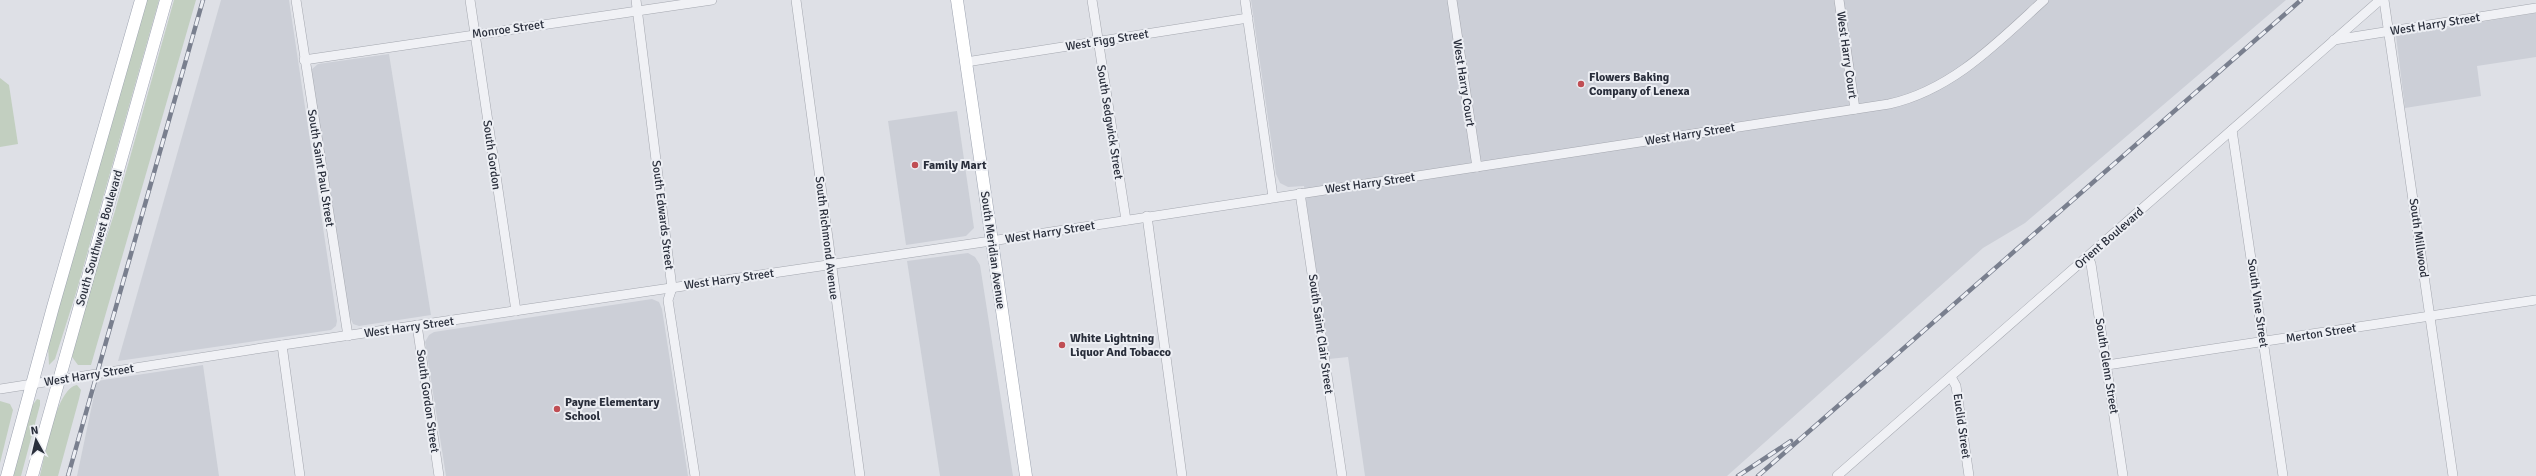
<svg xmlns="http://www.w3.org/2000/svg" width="2536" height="476" viewBox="0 0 2536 476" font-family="Signika,sans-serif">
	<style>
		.built { fill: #cccfd7 }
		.green { fill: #c2cfc0 }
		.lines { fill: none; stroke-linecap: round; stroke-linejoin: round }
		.minor-casing { stroke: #a4a7af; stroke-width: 10 }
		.major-casing { stroke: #9ea4b1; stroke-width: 13 }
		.minor { stroke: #f0f1f5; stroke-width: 9 }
		.major { stroke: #fff; stroke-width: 12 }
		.rail-casing { stroke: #797f8e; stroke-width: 4.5 }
		.rail { stroke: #edeff4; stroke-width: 3; stroke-dasharray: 9; stroke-linecap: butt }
		.poi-dot { fill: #c04e54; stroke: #edeff4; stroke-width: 1.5 }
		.labels { text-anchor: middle; stroke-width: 4; stroke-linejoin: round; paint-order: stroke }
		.street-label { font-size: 12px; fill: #292e3b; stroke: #edeff4 }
		.poi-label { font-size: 12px; font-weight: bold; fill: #292e3b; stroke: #edeff4; text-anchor: start }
	</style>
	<rect width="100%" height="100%" fill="#dee0e6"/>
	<g class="built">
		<polygon points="221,0 289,0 337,321 336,326 331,330 118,361"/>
		<polygon points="1251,0 2286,0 2025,223 1983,248 1727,476 1365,476 1348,357 1329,359 1304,186 1288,187 1280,183 1276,174"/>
		<polygon points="2536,13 2536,57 2477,66 2481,96 2405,108 2396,36"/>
		<polygon points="389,54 431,315 359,326 353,324 349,314 311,70 318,64"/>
		<polygon points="957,111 974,228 966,236 906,245 888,121"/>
		<polygon points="968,253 975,257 980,265 1013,476 940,476 907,261"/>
		<polygon points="652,299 659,302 662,309 688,476 446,476 425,342 429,335 434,332"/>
		<polygon points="203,365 219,476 77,476 97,381"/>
	</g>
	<g class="green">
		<polygon points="147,0 159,0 76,293 55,359 49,365 48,344"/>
		<polygon points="174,0 196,0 91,365 78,365 72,357 77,330 115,211"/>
		<polygon points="0,78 9,85 18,144 0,147"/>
		<path d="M 77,385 L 81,390 L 79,399 L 58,476 L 40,476 C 45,457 56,388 77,385 Z"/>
		<polygon points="37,399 40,400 40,405 21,476 11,476 32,406"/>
		<polygon points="0,401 10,404 13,410 0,463"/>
	</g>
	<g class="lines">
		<defs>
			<g id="minor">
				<polyline points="296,0 348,336"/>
				<polyline points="470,0 516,311"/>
				<polyline points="636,0 672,288 668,300 695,476"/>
				<polyline points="796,0 860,476"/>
				<polyline points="1092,0 1126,220"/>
				<polyline points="1245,0 1273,197"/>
				<polyline points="1452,0 1477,167"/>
				<polyline points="1839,0 1855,109"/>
				<polyline points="2384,0 2453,476"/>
				<polyline points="2334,40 2536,8"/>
				<polyline points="304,60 712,0"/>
				<polyline points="966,62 1248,18"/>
				<polyline points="2232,130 2283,476"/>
				<polyline points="1300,193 1342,476"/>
				<polyline points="1147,216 1182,476"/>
				<polyline points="2088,257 2091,264 2123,476"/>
				<polyline points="417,325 439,476"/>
				<polyline points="282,345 300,476"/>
				<polyline points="2107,365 2536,300"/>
				<polyline points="1951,377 1956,386 1969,476"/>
				<path d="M 0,389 L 262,348 L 991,241 L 1889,104 C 1952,90 1997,43 2044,0"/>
				<polyline points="1837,476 2380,0"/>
			</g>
			<g id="major">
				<polyline points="957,0 1026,476"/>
				<polyline points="7,476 53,307 141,0"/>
				<polyline points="32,476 166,0"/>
			</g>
		</defs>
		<use href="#minor" class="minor-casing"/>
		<use href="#major" class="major-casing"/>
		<use href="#minor" class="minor"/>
		<use href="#major" class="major"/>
		<defs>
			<g id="rail">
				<polyline points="68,476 203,0"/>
				<polyline points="1738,476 1791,441"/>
				<polyline points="1758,476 2301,0"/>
			</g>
		</defs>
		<use href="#rail" class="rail-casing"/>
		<use href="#rail" class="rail"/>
	</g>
	<g class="poi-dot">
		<circle cx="1581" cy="84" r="4"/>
		<circle cx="915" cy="165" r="4"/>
		<circle cx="1062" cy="345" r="4"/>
		<circle cx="557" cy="409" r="4"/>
	</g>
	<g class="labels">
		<g class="street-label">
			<text transform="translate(2435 24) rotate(-9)" y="4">West Harry Street</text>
			<text transform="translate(508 29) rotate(-8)" y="4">Monroe Street</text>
			<text transform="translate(1107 40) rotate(-9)" y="4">West Figg Street</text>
			<text transform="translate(1847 55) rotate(82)" y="4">West Harry Court</text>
			<text transform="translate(1464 83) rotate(81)" y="4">West Harry Court</text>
			<text transform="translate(1110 122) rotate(81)" y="4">South Sedgwick Street</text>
			<text transform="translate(1690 134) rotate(-9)" y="4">West Harry Street</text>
			<text transform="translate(492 155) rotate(82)" y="4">South Gordon</text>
			<text transform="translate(321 168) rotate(81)" y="4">South Saint Paul Street</text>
			<text transform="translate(1370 183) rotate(-8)" y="4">West Harry Street</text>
			<text transform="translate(663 215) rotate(83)" y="4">South Edwards Street</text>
			<text transform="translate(1050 232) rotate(-9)" y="4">West Harry Street</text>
			<text transform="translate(99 238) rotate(-74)" y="4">South Southwest Boulevard</text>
			<text transform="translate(827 238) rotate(83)" y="4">South Richmond Avenue</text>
			<text transform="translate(2109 238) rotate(-41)" y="4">Orient Boulevard</text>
			<text transform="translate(2419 238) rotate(82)" y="4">South Millwood</text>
			<text transform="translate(993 250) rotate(82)" y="4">South Meridian Avenue</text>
			<text transform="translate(729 279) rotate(-8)" y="4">West Harry Street</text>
			<text transform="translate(2258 303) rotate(82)" y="4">South Vine Street</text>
			<text transform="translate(409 327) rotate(-8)" y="4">West Harry Street</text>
			<text transform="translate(2321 333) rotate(-9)" y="4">Merton Street</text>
			<text transform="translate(1321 334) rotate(82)" y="4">South Saint Clair Street</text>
			<text transform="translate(2107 366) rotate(81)" y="4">South Glenn Street</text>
			<text transform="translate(89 375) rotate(-9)" y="4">West Harry Street</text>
			<text transform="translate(428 401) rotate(82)" y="4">South Gordon Street</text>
			<text transform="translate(1962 426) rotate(82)" y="4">Euclid Street</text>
		</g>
		<g class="poi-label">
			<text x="1589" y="81">Flowers Baking<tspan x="1589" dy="14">Company of Lenexa</tspan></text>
			<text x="923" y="169">Family Mart</text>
			<text x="1070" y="342">White Lightning<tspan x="1070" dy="14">Liquor And Tobacco</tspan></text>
			<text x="565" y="406">Payne Elementary<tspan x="565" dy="14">School</tspan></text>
		</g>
	</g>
	<g transform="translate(36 440) rotate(352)" stroke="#edeff4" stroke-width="3" paint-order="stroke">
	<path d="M0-3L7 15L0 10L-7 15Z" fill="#292e3b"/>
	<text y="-6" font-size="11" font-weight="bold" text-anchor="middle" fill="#292e3b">N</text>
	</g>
</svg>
